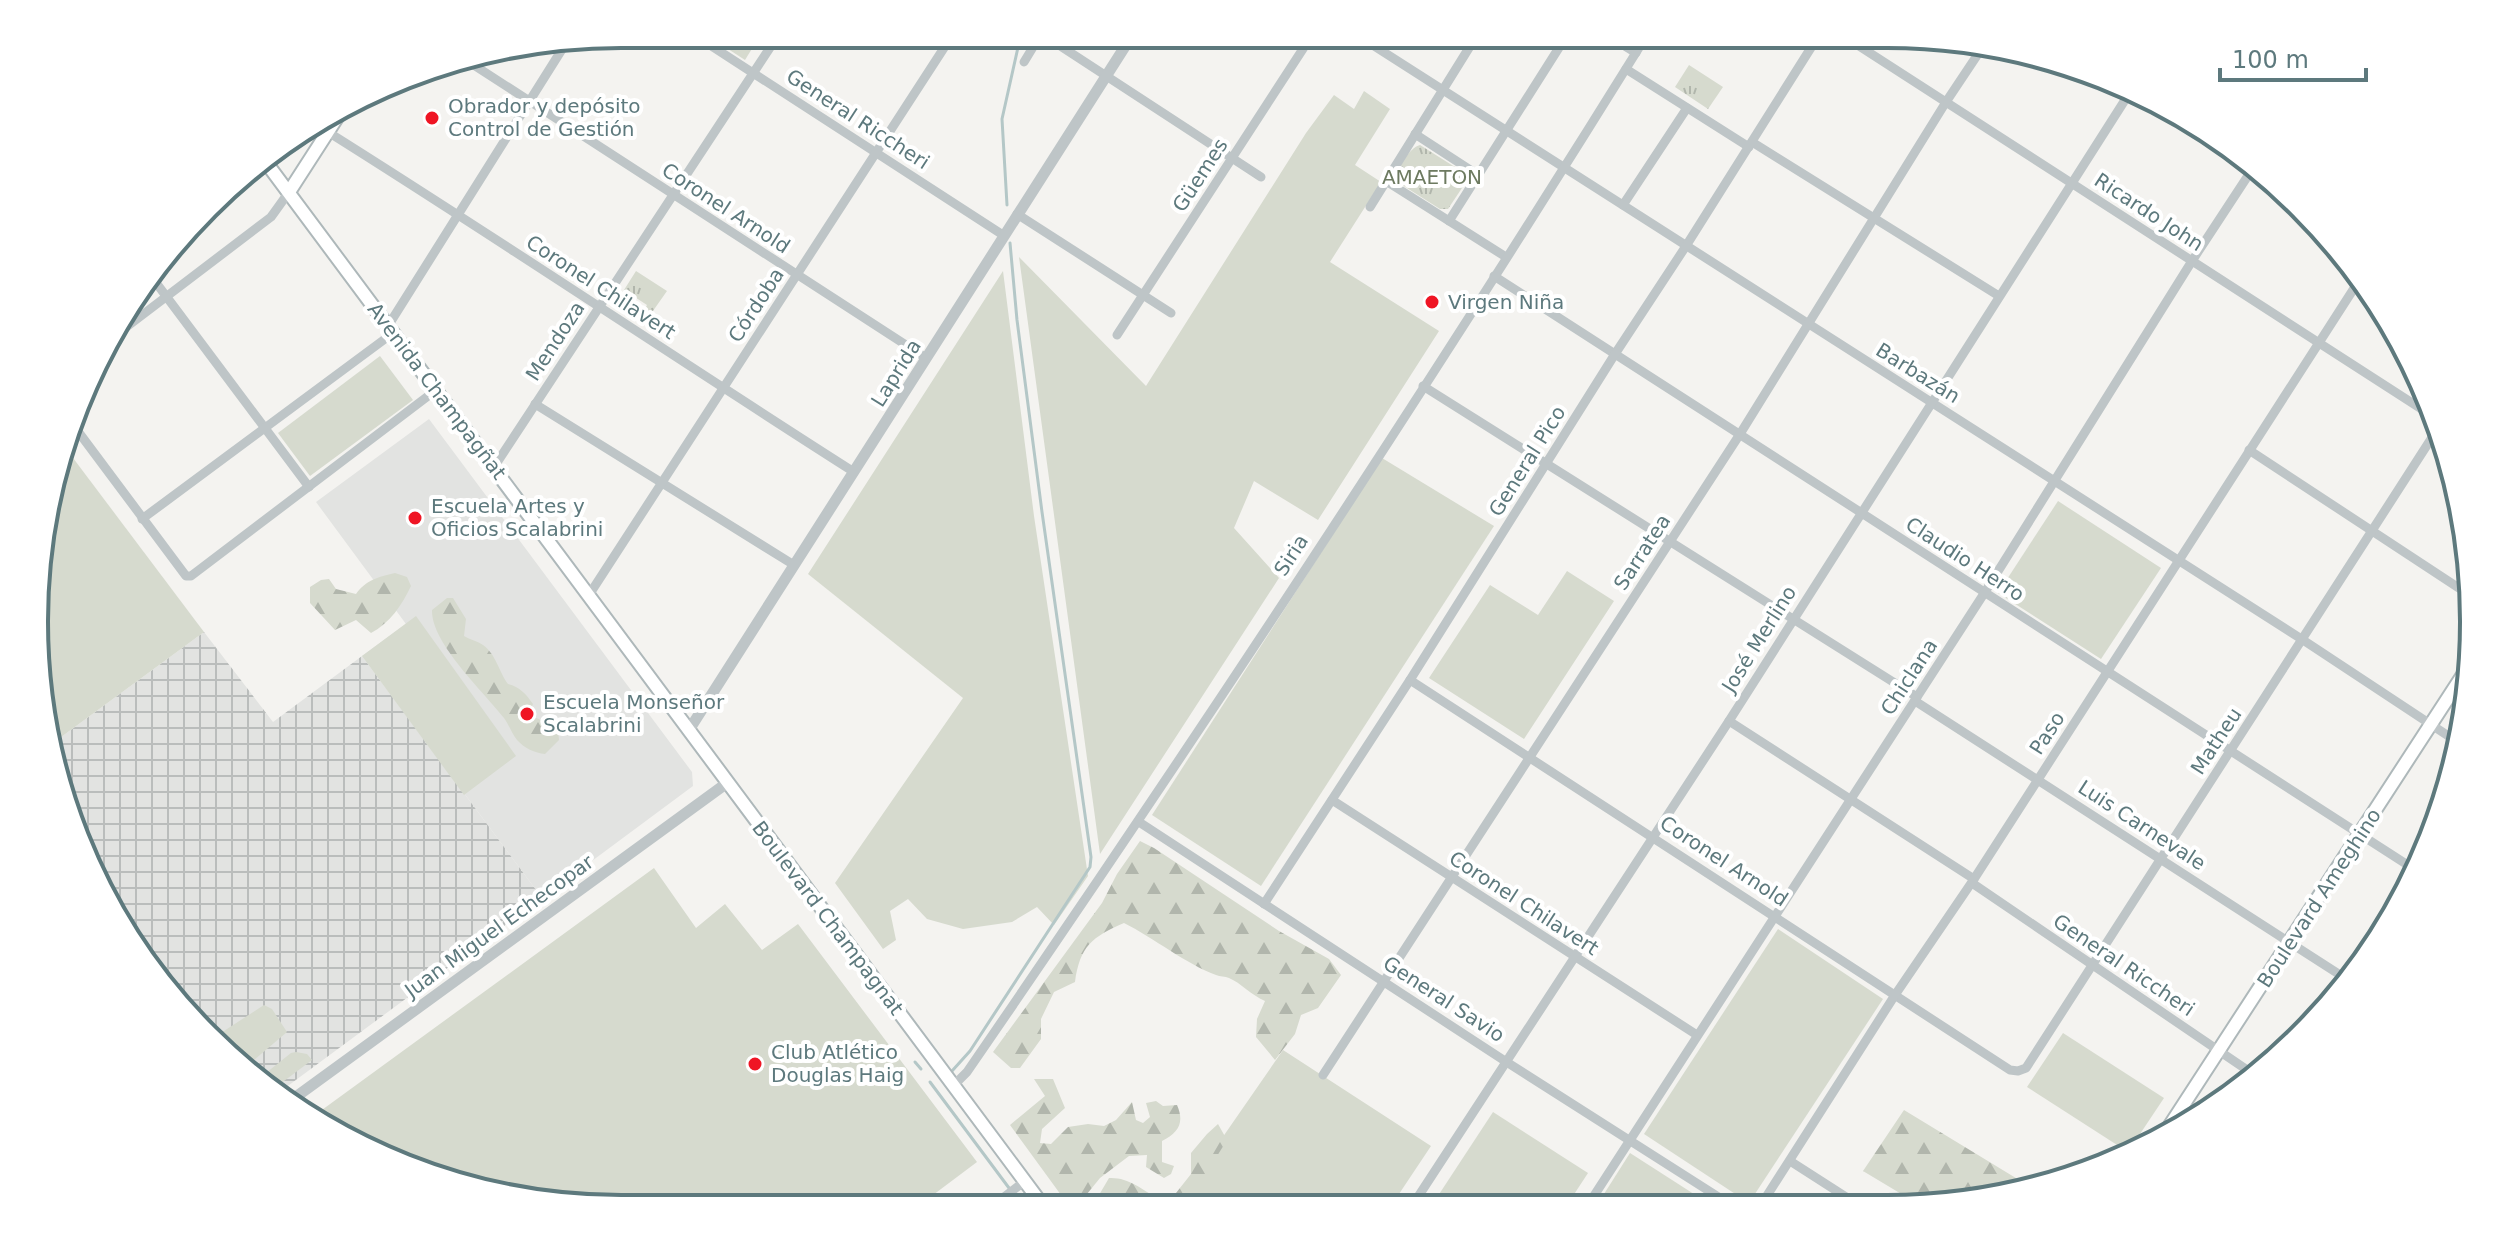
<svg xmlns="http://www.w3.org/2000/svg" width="2508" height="1243" viewBox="0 0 2508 1243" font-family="'DejaVu Sans',sans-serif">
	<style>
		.built { fill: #e2e3e1 }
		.industrial { fill: url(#industrial-grid) }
		.green { fill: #d6dace }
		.forest { fill: url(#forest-firs) }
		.park { fill: url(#park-tufts) }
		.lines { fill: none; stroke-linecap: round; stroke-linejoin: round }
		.stream { stroke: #b4c7c7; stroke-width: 3 }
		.secondary-casing { stroke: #aeb8ba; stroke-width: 16 }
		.minor { stroke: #bec5c7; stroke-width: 9 }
		.tertiary { stroke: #bec5c7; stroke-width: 11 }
		.secondary { stroke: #fff; stroke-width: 12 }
		.poi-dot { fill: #ef1524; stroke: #fff; stroke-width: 3 }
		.labels { text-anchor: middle; stroke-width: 8; stroke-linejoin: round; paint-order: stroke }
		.poi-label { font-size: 20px; fill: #5d797d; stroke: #fff; text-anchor: start }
		.street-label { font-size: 20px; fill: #5d797d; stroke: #fff }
		.park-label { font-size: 20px; fill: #6d7a60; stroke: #fff }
		.rim { fill: none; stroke: #5d797d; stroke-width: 4 }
	</style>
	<defs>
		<pattern id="industrial-grid" width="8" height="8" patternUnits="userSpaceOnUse" patternTransform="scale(2)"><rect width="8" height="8" fill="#e2e3e1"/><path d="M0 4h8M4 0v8" fill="none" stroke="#babdbc"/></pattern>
		<pattern id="forest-firs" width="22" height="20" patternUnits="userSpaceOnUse" patternTransform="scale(2)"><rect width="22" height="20" fill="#d6dace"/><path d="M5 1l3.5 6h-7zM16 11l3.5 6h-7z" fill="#b1b6ac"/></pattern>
		<pattern id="park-tufts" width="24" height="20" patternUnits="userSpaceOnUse" patternTransform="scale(2)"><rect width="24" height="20" fill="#d6dace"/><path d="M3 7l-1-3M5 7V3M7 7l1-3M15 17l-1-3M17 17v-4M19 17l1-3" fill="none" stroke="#b1b6ac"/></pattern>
	</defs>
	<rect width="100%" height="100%" fill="#f4f3f0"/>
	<polygon class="built" points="429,419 692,772 693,786 542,898 362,656 406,624 316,502"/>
	<polygon class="industrial" points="204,632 273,722 362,656 542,898 281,1091 206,1037 94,881 53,743"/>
	<g class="green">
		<polygon points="705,34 761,34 745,60"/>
		<polygon points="1364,91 1390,109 1355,165 1381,182 1330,262 1439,331 1318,520 1254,481 1234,528 1279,578 1100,854 1019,257 1146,386 1306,133 1334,95 1354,109"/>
		<polygon points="1003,271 1034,516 1088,876 1054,925 1037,907 1012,922 963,929 927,919 908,899 890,911 896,940 883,949 835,883 963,698 808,574"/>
		<polygon points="380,356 413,400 310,476 278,433"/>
		<polygon points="64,446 204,632 53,743 39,698 45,506"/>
		<polygon points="1382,458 1494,526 1261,886 1152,815"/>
		<polygon points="2058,501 2161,568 2101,659 1998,593"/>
		<polygon points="1567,571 1614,601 1524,739 1429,678 1490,585 1538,615"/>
		<polygon points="416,616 516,756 464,795 362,656"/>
		<polygon points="654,868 696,928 725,904 762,950 798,924 977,1162 917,1207 584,1208 470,1189 362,1149 315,1115"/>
		<polygon points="1778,929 1883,999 1749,1203 1644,1134"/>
		<polygon points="264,1005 272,1009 287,1032 247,1066 210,1040"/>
		<polygon points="2063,1033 2164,1098 2128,1152 2027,1087"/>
		<polygon points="1283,1050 1431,1146 1391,1206 1314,1206 1299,1196 1293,1206 1175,1206"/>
		<polygon points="296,1052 307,1054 312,1060 276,1087 261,1077 291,1053"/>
		<polygon points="1493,1112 1588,1173 1567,1205 1432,1205"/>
		<polygon points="1630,1153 1711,1205 1597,1205"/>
	</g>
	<g class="forest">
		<path d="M 395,573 L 407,577 L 411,586 C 402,605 390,623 371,633 L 356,620 L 335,630 L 310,603 L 310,587 L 321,580 L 329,579 L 336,589 L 356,594 C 366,580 378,577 395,573 Z"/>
		<path d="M 447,598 L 453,598 L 466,619 L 464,636 C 470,640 478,641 483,645 C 496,654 499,672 508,684 C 520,687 526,694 533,704 L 530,711 L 533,717 C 543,719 548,728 558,731 L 559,740 L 545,754 C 535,753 524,748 517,740 C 512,734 509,725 504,718 C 484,692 431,643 432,610 Z"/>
		<path d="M 1140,841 L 1154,848 L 1279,931 L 1329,959 L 1341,975 L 1318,1008 L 1301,1015 L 1295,1034 L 1275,1060 L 1256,1037 L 1257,1019 L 1265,1001 C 1251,995 1241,983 1229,978 C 1225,976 1220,977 1216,975 C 1186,964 1154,938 1124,923 C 1092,937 1080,946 1075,982 L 1054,992 L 1041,1019 L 1041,1039 L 1020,1068 L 1011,1068 L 993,1052 L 1102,903 L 1117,874 Z"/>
		<path d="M 1034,1079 L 1053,1079 L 1065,1108 L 1042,1129 L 1040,1143 L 1051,1144 L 1068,1127 L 1088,1124 L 1104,1126 L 1116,1120 L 1132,1102 L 1136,1120 L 1143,1123 L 1150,1117 L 1146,1103 L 1156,1101 L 1163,1106 L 1177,1105 C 1185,1123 1178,1133 1162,1141 L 1162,1162 L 1174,1166 L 1171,1174 L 1164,1178 L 1146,1167 L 1147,1155 L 1129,1156 L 1100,1178 L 1087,1194 L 1069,1206 L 1010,1125 L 1045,1096 Z"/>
		<polygon points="1904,1110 2029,1186 2000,1194 1993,1188 1985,1198 1963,1204 1918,1204 1863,1171"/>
		<path d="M 1218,1124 L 1227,1140 L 1186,1206 L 1088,1206 L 1099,1195 L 1109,1178 C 1128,1177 1142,1189 1158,1199 L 1176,1193 L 1191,1174 L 1191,1153 L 1207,1134 Z"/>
	</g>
	<g class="park">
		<polygon points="1689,65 1723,87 1708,109 1675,87"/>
		<path d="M 1420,145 L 1466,174 L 1466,182 L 1448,209 L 1440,209 L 1399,183 L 1396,178 C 1398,167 1409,148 1420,145 Z"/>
		<polygon points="636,271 667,291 648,318 642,314 647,305 624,290"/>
	</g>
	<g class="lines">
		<g class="stream">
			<polyline points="1007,205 1002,119 1021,34"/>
			<polyline points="915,1062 921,1069"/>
			<polyline points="952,1071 970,1051 1090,867 1091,857 1042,512 1017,320 1010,243"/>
			<polyline points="930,1082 1009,1188"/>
			<polyline points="1015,1197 1022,1207"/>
		</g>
		<defs>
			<g id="secondary">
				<polyline points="262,157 1044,1207"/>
				<polyline points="289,192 338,116"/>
				<polyline points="2165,1133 2472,661"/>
			</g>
		</defs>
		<use href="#secondary" class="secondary-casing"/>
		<g class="minor">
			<polyline points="693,34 1003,235"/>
			<polyline points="1042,34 1261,177"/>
			<polyline points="1357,35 2303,640 2459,743"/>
			<polyline points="1607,35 1636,53"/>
			<polyline points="1842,35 2437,419"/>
			<polyline points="466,60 926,358"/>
			<polyline points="1024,62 1041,34"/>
			<polyline points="1626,69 1749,147"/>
			<path d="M 328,132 C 505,243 678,360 854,472"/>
			<polyline points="1415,134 1478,175"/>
			<polyline points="1752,142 1999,296"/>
			<polyline points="1386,181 1506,257"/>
			<polyline points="1623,205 1687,108"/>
			<polyline points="1370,207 1477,35"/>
			<polyline points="1017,214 1171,313"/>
			<polyline points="1449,221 1567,35"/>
			<polyline points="151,276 309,487"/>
			<polyline points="1494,276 2417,871"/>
			<polyline points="388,326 566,43"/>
			<polyline points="1117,335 1312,35"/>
			<polyline points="108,341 271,217 289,192"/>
			<polyline points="1423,386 1917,697"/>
			<polyline points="535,404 794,565"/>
			<polyline points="71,422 186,576 191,576 436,390"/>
			<polyline points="2249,450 2471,596"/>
			<polyline points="494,467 779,34"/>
			<polyline points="142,519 393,333"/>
			<polyline points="589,595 953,34"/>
			<polyline points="1410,680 2010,1070 2018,1071 2026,1068 2440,425"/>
			<polyline points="1915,701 2348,980"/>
			<polyline points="1729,721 1974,879"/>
			<polyline points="1332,800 1697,1035"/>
			<polyline points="1139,822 1505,1061 1731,1205"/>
			<polyline points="1972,883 2256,1076"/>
			<polyline points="1264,904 1410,680 1615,354 1686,246 1819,35"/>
			<polyline points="1323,1075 1740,434 1946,102 1984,45"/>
			<path d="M 953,1086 L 967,1072 C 1201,732 1429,386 1647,35"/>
			<polyline points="2184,1104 2199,1114"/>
			<polyline points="1790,1161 1857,1204"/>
			<polyline points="1588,1205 1985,592 2192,261 2255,165"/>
			<polyline points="1761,1205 1895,995 1974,879 2360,279"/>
			<polyline points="1412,1206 1729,721 2132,89"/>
			<polyline points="991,1207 1025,1181"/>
		</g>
		<g class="tertiary">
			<polyline points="689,730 1133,34"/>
			<polyline points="293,1099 727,783"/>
		</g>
		<use href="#secondary" class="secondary"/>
	</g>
	<g class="poi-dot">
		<circle cx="432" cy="118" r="8"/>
		<circle cx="1432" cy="302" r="8"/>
		<circle cx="415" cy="518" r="8"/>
		<circle cx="527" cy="714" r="8"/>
		<circle cx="755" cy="1064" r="8"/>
	</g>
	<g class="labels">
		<g class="poi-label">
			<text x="448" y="113">Obrador y depósito<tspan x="448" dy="23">Control de Gestión</tspan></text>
			<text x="1448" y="309">Virgen Niña</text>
			<text x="431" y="513">Escuela Artes y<tspan x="431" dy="23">Oficios Scalabrini</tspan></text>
			<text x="543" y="709">Escuela Monseñor<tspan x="543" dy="23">Scalabrini</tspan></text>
			<text x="771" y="1059">Club Atlético<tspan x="771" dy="23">Douglas Haig</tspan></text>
		</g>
		<g class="street-label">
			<text transform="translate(858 119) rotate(33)" y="7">General Riccheri</text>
			<text transform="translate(1200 175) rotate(-57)" y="7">Güemes</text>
			<text transform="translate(726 208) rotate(33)" y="7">Coronel Arnold</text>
			<text transform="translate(2149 212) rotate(33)" y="7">Ricardo John</text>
			<text transform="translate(601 287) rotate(33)" y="7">Coronel Chilavert</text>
			<text transform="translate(756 305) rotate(-57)" y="7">Córdoba</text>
			<text transform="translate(555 341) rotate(-57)" y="7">Mendoza</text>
			<text transform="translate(896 373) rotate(-58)" y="7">Laprida</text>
			<text transform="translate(1918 373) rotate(32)" y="7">Barbazán</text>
			<text transform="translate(437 391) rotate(53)" y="7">Avenida Champagñat</text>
			<text transform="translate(1527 461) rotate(-58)" y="7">General Pico</text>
			<text transform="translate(1642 552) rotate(-57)" y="7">Sarratea</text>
			<text transform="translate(1291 555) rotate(-57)" y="7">Siria</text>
			<text transform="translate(1965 559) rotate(33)" y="7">Claudio Herro</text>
			<text transform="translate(1759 639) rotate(-58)" y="7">José Merlino</text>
			<text transform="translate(1909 677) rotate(-57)" y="7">Chiclana</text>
			<text transform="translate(2047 733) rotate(-57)" y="7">Paso</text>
			<text transform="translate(2216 741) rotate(-57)" y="7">Matheu</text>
			<text transform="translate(2142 825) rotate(33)" y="7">Luis Carnevale</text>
			<text transform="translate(1724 861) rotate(33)" y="7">Coronel Arnold</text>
			<text transform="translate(2319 898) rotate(-57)" y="7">Boulevard Ameghino</text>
			<text transform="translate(1524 903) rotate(33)" y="7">Coronel Chilavert</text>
			<text transform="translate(828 918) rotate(53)" y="7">Boulevard Champagnat</text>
			<text transform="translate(499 926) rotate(-36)" y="7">Juan Miguel Echecopar</text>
			<text transform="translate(2124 965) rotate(34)" y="7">General Riccheri</text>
			<text transform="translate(1444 999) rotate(33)" y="7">General Savio</text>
		</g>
		<g class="park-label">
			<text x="1432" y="184">AMAETON</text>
		</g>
	</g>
	<path d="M0 0H2508V1243H0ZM621 48H1887A573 573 0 0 1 2460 621V622A573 573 0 0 1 1887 1195H621A573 573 0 0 1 48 622V621A573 573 0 0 1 621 48Z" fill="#fff" fill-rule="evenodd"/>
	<path class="rim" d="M621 48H1887A573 573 0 0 1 2460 621V622A573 573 0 0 1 1887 1195H621A573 573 0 0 1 48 622V621A573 573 0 0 1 621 48Z"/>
	<path d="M2220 68v12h146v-12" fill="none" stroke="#5d797d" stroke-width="4"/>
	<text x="2232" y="68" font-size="24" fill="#5d797d" stroke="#ffffff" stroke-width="6" paint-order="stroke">100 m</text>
</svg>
